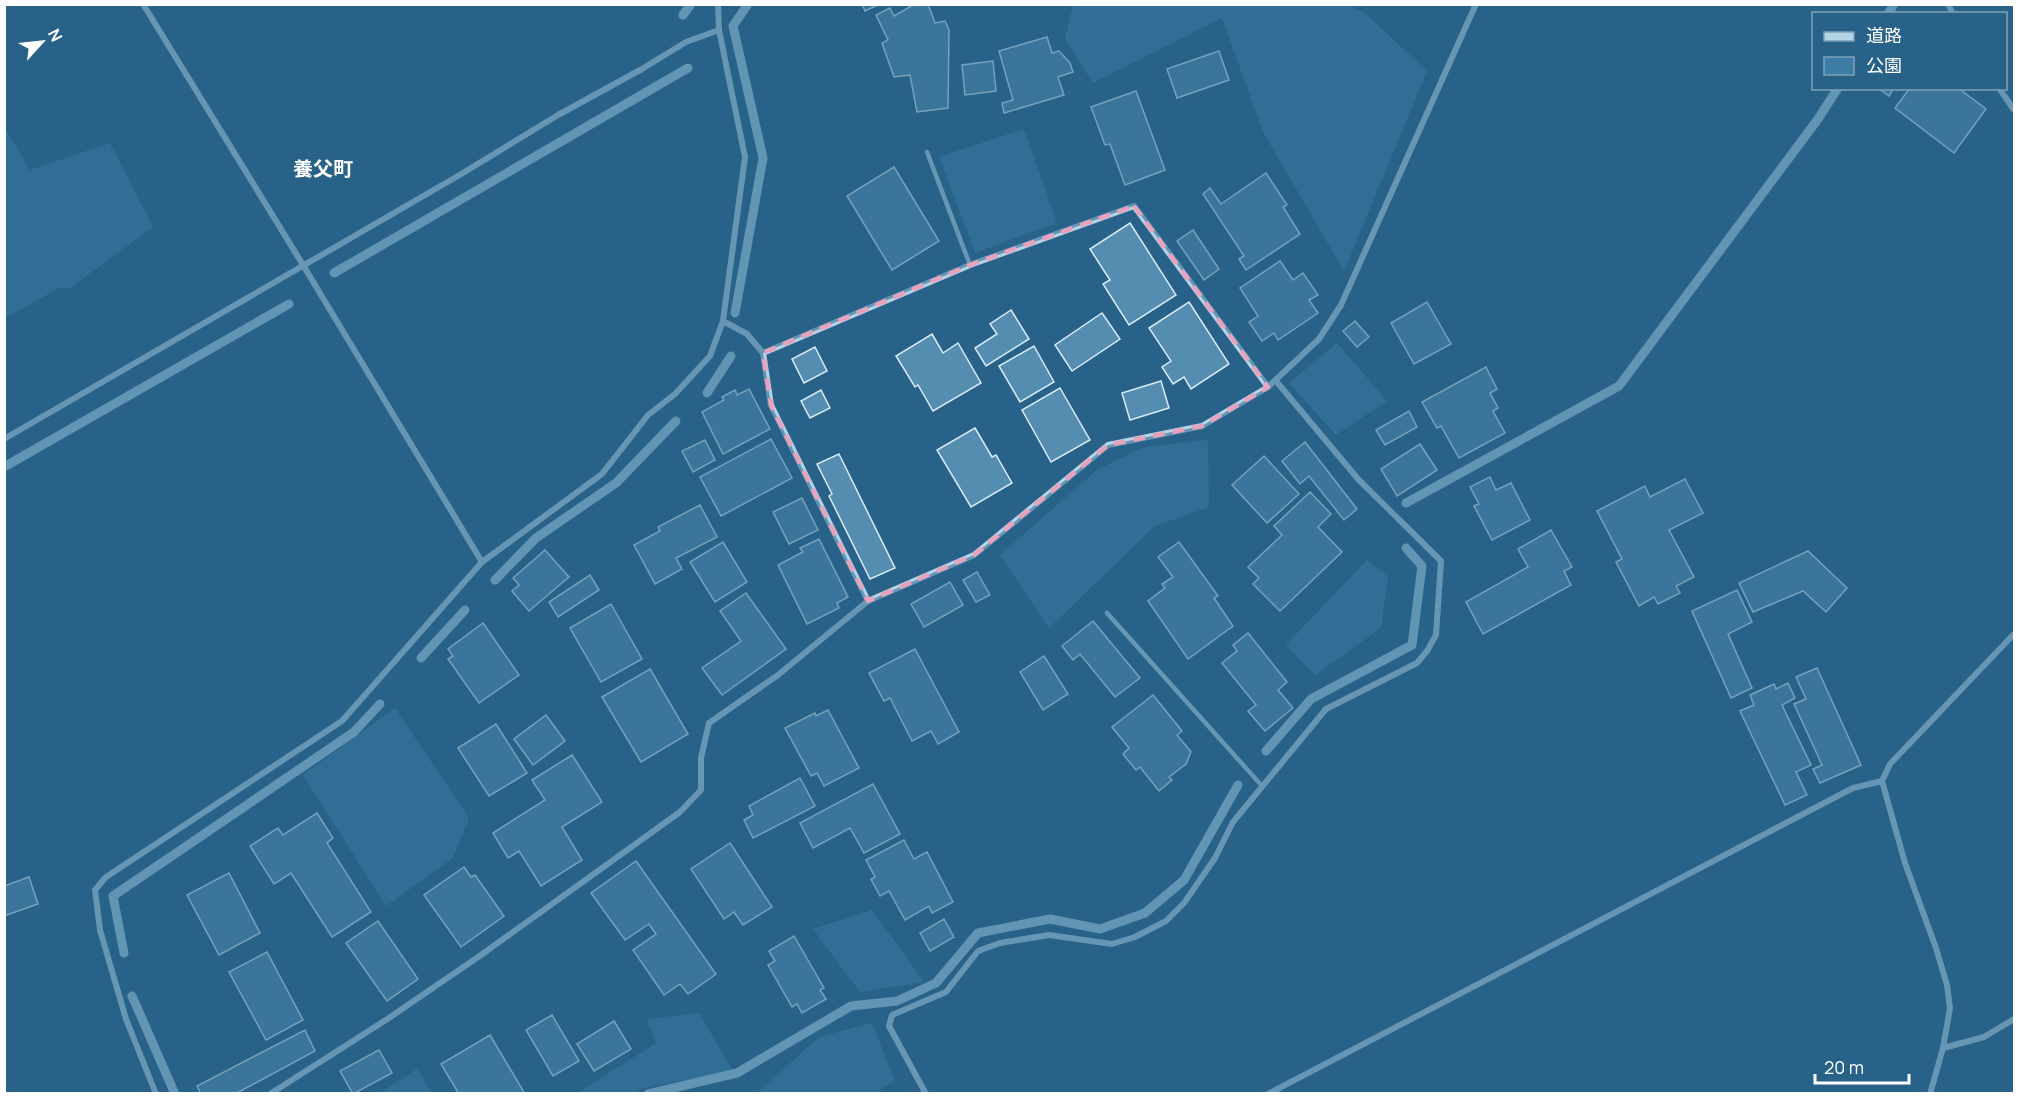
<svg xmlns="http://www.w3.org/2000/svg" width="2019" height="1098" viewBox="0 0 2019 1098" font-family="Manrope,'Noto Sans JP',sans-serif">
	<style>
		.green { fill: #3d7ca4 }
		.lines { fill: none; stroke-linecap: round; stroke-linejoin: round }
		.stream { stroke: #a9d1e9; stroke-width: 9 }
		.building { fill: #558db1; stroke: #d8ebf7; stroke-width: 1.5 }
		.lane { stroke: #b4d4e8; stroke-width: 4.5 }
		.street { stroke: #b4d4e8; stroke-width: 6 }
		.marked { fill: none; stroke: #e7a3bd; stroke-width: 4.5; stroke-dasharray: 12 8; stroke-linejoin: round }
		.labels { text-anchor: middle; stroke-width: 5; stroke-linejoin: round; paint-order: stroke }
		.quarter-label { font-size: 20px; font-weight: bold; fill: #fff; stroke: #286288 }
	</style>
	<rect width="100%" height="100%" fill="#286288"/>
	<g class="green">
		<polygon points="1073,5 1350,5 1366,14 1427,71 1344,271 1263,132 1222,18 1093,83 1065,39"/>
		<polygon points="4,126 30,170 110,143 153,227 69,289 61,287 5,318"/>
		<polygon points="1024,129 1057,223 975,253 939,157"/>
		<polygon points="1337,343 1387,401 1336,435 1289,383"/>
		<polygon points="1208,440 1209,507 1155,526 1049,628 1000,555 1098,469 1144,447"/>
		<polygon points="1367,560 1388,576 1381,628 1315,675 1286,645"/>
		<polygon points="395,708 469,818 453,858 386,906 303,775"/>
		<polygon points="872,910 924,982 860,992 813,929"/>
		<polygon points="699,1013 733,1071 643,1088 635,1093 578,1093 656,1043 647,1019"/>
		<polygon points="872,1023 895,1081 875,1093 757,1093 819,1037"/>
		<polygon points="417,1069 432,1093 380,1093"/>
	</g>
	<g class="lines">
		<g class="stream">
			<polyline points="1888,14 1894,4"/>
			<polyline points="683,15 691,4"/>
			<polyline points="334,273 688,68"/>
			<polyline points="735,313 763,158 733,26 748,4"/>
			<polyline points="707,393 731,356"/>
			<polyline points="4,467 289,304"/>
			<polyline points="1406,503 1619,386 1818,119 1838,88"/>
			<polyline points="495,580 536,538 616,483 676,421"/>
			<polyline points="421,658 465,610"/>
			<polyline points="1266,751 1311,699 1412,645 1422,566 1406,548"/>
			<polyline points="124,953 113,896 354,732 380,704"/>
			<polyline points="132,996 175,1094"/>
			<polyline points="648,1094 737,1073 851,1006 897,1001 936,983 978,933 1050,919 1100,929 1145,913 1184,880 1238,785"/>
		</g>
	</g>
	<g class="building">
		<polygon points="862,4 880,4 865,11"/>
		<polygon points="915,4 928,4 935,23 945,21 949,30 948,108 917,112 910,75 894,77 882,43 888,40 876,15 890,8 894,16"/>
		<polygon points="1047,37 1052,53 1059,51 1070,63 1073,72 1058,77 1064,95 1004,113 1002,103 1013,100 999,51"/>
		<polygon points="1219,51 1229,80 1177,98 1167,69"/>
		<polygon points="993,61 996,91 965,95 962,65"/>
		<polygon points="1878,88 1894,88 1889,96"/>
		<polygon points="1910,88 1958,88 1986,109 1954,153 1895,108"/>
		<polygon points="1136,91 1165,170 1125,185 1110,144 1105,145 1091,107"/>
		<polygon points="894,167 939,241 892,270 847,196"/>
		<polygon points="1266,173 1287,205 1283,207 1300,234 1246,270 1239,259 1244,256 1203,194 1210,188 1221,204"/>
		<polygon points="1130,223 1176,295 1129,325 1103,284 1110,280 1090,249"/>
		<polygon points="1193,230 1219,269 1204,280 1177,241"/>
		<polygon points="1280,261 1293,280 1303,273 1318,295 1309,300 1318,313 1278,340 1274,333 1262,341 1249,322 1258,316 1240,288"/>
		<polygon points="1189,302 1229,364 1191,389 1184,377 1173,384 1162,367 1171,361 1149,328"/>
		<polygon points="1427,302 1451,344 1414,364 1391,323"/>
		<polygon points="1011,310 1029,339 986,366 975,348 997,334 990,324"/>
		<polygon points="1102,313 1120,339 1072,371 1055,345"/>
		<polygon points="1355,321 1369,337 1357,347 1343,331"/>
		<polygon points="932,334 943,353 958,343 981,383 933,411 918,385 915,387 896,356"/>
		<polygon points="1034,346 1054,382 1020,402 999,366"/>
		<polygon points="815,347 827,371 804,383 792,359"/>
		<polygon points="1486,367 1497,389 1490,393 1498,408 1493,411 1505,433 1459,458 1441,426 1437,428 1422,402"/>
		<polygon points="1161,381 1169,408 1130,420 1122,393"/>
		<polygon points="1060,388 1090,440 1051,462 1022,410"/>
		<polygon points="749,389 770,429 723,454 702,412 724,400 722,397 735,390 737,395"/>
		<polygon points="821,390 830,408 810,418 801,401"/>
		<polygon points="1409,411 1417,427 1385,445 1376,430"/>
		<polygon points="975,428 992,457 996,455 1012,483 971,507 937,450"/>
		<polygon points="771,439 792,478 721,516 700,477"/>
		<polygon points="705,440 715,460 693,472 682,451"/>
		<polygon points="1305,442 1357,509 1344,520 1309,476 1300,484 1282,461"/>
		<polygon points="1420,444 1437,470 1397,496 1381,469"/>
		<polygon points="839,454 895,568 870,579 829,496 832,494 817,464"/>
		<polygon points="1264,456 1299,494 1267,523 1232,485"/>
		<polygon points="1490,477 1496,490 1511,483 1530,520 1492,540 1474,506 1479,504 1470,487"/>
		<polygon points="1685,479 1703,513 1669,530 1694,577 1676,586 1680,593 1658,604 1654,597 1639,606 1616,562 1622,559 1597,511 1645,486 1650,497"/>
		<polygon points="1310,492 1331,514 1318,527 1342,552 1280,611 1253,584 1259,578 1248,567 1282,535 1274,526"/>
		<polygon points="802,498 818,530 789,544 773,512"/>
		<polygon points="700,505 717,537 676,558 682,569 655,584 634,545 660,531 658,527"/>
		<polygon points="1551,530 1572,567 1564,571 1571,585 1483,634 1466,602 1528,567 1518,549"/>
		<polygon points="819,539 848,597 837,603 839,608 807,624 778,565 803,552 800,548"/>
		<polygon points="723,542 747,582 715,602 690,562"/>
		<polygon points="1179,542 1218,596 1214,598 1233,626 1188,659 1148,601 1165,588 1162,584 1173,577 1158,557"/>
		<polygon points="545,550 569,577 529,611 512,591 519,585 513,578"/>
		<polygon points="1808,551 1847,588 1826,612 1803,591 1753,612 1739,583"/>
		<polygon points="977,572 990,595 976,602 963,580"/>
		<polygon points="590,575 599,590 558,617 549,602"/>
		<polygon points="950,582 963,605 924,627 911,604"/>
		<polygon points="1737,590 1752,622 1728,634 1752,688 1731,698 1692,611"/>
		<polygon points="746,593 786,649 722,695 702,668 741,641 720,611"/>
		<polygon points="611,604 642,659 601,682 570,628"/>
		<polygon points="1093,621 1140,678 1115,697 1080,654 1073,660 1062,646"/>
		<polygon points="483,623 519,675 479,703 448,659 453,656 448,649"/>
		<polygon points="1248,633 1287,682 1278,690 1293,708 1265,731 1248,711 1256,705 1222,663 1237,651 1233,645"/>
		<polygon points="915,649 959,732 938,744 931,731 912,741 890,698 884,701 869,673"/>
		<polygon points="1044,656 1068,694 1043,710 1020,672"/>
		<polygon points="1817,668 1861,765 1820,783 1813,769 1822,765 1794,704 1806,699 1796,677"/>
		<polygon points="650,669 688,734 641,762 602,697"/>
		<polygon points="1788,683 1795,698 1782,705 1811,765 1796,772 1807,795 1785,805 1740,711 1754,705 1750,695 1774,684 1776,689"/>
		<polygon points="1153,695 1182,731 1177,735 1191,752 1186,764 1169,777 1172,780 1159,791 1140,767 1136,770 1123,754 1129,748 1112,727"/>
		<polygon points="828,710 859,768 824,786 817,773 811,776 785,728 815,713 816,716"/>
		<polygon points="546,715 565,741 533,765 514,739"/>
		<polygon points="496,724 527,773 489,796 458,748"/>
		<polygon points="572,755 602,802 562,827 582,860 541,886 519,851 508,858 493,833 545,800 532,780"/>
		<polygon points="800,778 815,806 753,838 744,820 753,815 749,806"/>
		<polygon points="873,784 900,834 864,853 850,828 813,848 800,823"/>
		<polygon points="317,813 333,838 327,843 371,912 332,937 291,873 274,884 250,846 278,828 283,835"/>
		<polygon points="904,840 914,859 927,852 953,902 932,913 929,906 905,920 889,891 880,896 871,879 875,877 866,860"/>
		<polygon points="730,843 772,907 743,925 734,912 724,919 691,869"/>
		<polygon points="636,861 716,974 688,994 680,984 664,995 633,950 656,934 649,924 625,940 591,893"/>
		<polygon points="464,867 471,877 475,875 504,916 461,947 424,895"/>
		<polygon points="229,873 260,933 219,955 187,895"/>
		<polygon points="29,877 38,904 4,916 4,886"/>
		<polygon points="944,919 954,937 930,951 920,933"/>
		<polygon points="378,921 418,979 387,1001 346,943"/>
		<polygon points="794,936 824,988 820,990 826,999 802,1013 797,1004 792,1007 768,965 775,961 769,951"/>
		<polygon points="267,952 303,1020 266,1040 229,972"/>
		<polygon points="552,1015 579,1061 553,1076 526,1030"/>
		<polygon points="614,1021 631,1049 594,1071 577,1044"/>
		<polygon points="305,1030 315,1051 235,1094 201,1094 197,1086"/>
		<polygon points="490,1035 525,1094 459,1094 441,1064"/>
		<polygon points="379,1050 392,1073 353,1094 340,1071"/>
	</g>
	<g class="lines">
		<g class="lane">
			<polyline points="927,152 970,265"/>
			<polyline points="1107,613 1262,786"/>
		</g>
		<g class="street">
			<polyline points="143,4 303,265 482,562"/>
			<polyline points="1948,4 1953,14"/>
			<polyline points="1999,88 2014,110"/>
			<polyline points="723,321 747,334 763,353"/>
			<polyline points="4,439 463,173 558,115 642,69 686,42 719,30"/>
			<polyline points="868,601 771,405 763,353 970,265 1134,206 1268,387"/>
			<polyline points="1943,1048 1984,1037 2014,1019"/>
			<polyline points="156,1094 126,1019 100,930 95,890 106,877 342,721 482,562 602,474 648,415 675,394 710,356 723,321 745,157 719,30 718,4"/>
			<polyline points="270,1094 389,1018 481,955 680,812 701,790 701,758 709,723 778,675 868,601 974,555 1108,445 1202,426 1268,387 1319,339 1341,305 1476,4"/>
			<polyline points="926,1094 889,1026 892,1015 946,992 978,951 1000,943 1049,935 1112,944 1135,937 1166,921 1184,903 1215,858 1233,822 1326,709 1417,663 1427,651 1436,635 1441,561 1358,479 1276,381"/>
			<polyline points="1268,1094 1853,788 1882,781"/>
			<polyline points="1930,1094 1943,1048 1950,1008 1947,985 1936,948 1905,863 1882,781 1890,764 2014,634"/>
		</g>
	</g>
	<path d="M0 0H2019V1098H0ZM 1134,206 L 1268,387 L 1202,426 L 1108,445 L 974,555 L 868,601 L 771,405 L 763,353 L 970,265 Z" fill="#286288" fill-opacity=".55" fill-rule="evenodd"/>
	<path class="marked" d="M 1134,206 L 1268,387 L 1202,426 L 1108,445 L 974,555 L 868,601 L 771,405 L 763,353 L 970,265 Z"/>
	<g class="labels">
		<g class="quarter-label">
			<text x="323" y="176">養父町</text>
		</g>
	</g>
	<rect width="2019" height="1098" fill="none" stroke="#ffffff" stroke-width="12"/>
	<rect x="1812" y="12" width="195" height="78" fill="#286288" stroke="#7ea1b8" stroke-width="1.5"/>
	<rect x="1824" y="32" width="30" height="9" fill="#b4d4e8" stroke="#7ea1b8" stroke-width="1.5"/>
	<text x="1866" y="42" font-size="18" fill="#ffffff">道路</text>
	<rect x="1824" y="57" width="30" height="18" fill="#3d7ca4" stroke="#7ea1b8" stroke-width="1.5"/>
	<text x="1866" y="72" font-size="18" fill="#ffffff">公園</text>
	<g transform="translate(42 42) rotate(63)" stroke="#286288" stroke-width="4.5" paint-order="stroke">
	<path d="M0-4.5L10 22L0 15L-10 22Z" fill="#ffffff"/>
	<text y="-9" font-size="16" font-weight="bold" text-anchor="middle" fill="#ffffff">N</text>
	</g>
	<path d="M1815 1074v9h94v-9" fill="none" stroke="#ffffff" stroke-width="3"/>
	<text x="1824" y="1074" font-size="18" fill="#ffffff" stroke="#286288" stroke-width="4.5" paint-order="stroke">20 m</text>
</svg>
